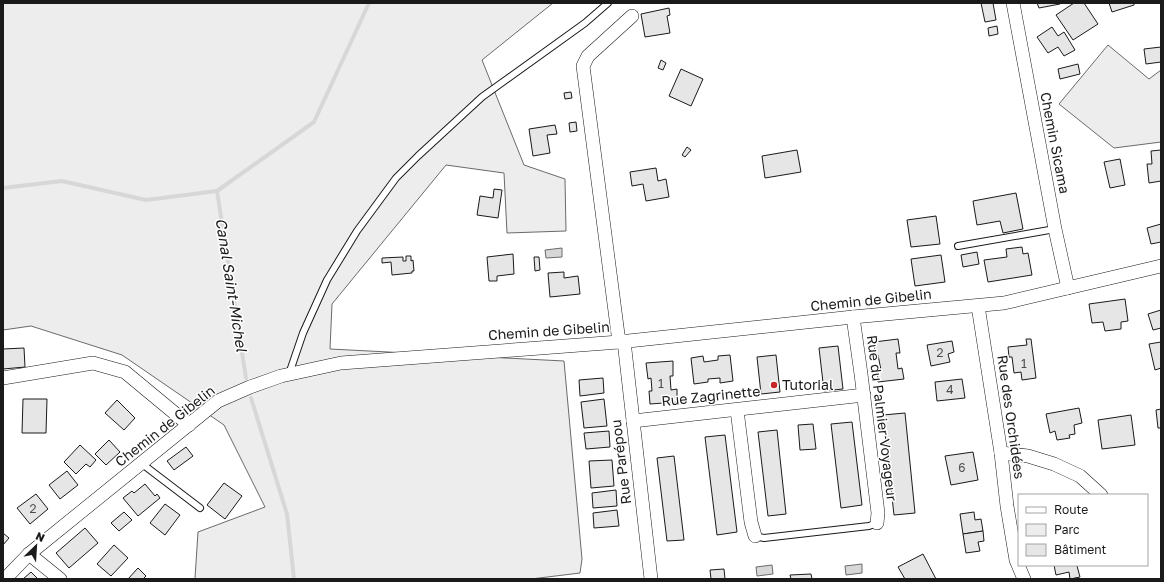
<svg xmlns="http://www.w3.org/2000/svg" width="1164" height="582" viewBox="0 0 1164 582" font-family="'Golos Text',sans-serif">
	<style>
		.green { fill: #ededed; stroke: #6a6a6a }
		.water { fill: #d7d7d7; stroke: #6a6a6a }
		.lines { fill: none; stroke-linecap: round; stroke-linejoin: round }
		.stream { stroke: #d7d7d7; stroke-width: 4 }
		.building { fill: #e6e6e6; stroke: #1a1a1a }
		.service-casing { stroke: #1a1a1a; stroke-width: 8 }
		.minor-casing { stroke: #1a1a1a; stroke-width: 14 }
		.service { stroke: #fff; stroke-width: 6 }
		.minor { stroke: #fff; stroke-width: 13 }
		.poi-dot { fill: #c62828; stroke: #fff; stroke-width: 1.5 }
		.labels { text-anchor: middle; stroke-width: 3; stroke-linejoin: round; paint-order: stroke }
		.number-label { font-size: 12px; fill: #4d4d4d }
		.street-label { font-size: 14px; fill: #1a1a1a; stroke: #fff }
		.poi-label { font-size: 14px; fill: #1a1a1a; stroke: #fff; text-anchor: start }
		.water-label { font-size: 15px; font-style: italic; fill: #1a1a1a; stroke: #fff }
	</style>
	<rect width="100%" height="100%" fill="#fff"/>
	<g class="green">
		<polygon points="3,3 553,3 482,60 524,165 565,179 566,231 507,233 504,173 446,165 332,304 330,349 564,361 582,559 580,573 531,579 196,579 195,578 198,532 265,507 224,425 122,355 31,326 3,330"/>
		<polygon points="1108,45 1149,79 1161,70 1161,142 1114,148 1059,104"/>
	</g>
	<g class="water">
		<polygon points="562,248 562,257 546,258 545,250"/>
		<polygon points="862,564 862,573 846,575 845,566"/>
		<polygon points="772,565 773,574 757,576 756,567"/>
	</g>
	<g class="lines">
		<g class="stream">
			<polyline points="3,188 62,181 146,200 217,191 314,122 369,3"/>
			<polyline points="217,191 246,378"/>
			<polyline points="251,398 287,514 294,579"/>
		</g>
	</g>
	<g class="building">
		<polygon points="981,3 993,3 996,20 985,22"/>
		<polygon points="1037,3 1060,3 1060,4 1039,8"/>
		<polygon points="1074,3 1084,3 1098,24 1073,40 1056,15"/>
		<polygon points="1109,3 1134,3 1134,5 1112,12"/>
		<polygon points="669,8 670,15 667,16 670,33 645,37 641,14"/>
		<polygon points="997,26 998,34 989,36 988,28"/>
		<polygon points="1052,27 1058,36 1064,32 1075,50 1064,56 1058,47 1048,53 1037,37"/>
		<polygon points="1161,47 1161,62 1146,64 1144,49"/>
		<polygon points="661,60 666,63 663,70 658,68"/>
		<polygon points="1078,64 1080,74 1060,79 1058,69"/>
		<polygon points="681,69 703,79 691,106 669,96"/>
		<polygon points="571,92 572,98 565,99 564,93"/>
		<polygon points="576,122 577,131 570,132 569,123"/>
		<polygon points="555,125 557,134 547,135 550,153 533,156 529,129"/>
		<polygon points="687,147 691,150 685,157 682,155"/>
		<polygon points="797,150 801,172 765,178 762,156"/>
		<polygon points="1161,150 1161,181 1149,183 1147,164 1152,164 1151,151"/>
		<polygon points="1120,159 1125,185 1110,188 1104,162"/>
		<polygon points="656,168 658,181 666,179 669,197 646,201 643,184 632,186 630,172"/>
		<polygon points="494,189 502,190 498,218 477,215 480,196 493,198"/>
		<polygon points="1016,193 1023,229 1003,233 1000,221 977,225 973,201"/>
		<polygon points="936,216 940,244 911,247 907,220"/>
		<polygon points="1161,224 1161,242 1151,244 1147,228"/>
		<polygon points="1022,247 1023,254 1028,253 1032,275 988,282 984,260 1007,257 1006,249"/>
		<polygon points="977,252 979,264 963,267 961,255"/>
		<polygon points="513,254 514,274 497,276 497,281 489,281 487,257"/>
		<polygon points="941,255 945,282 915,286 911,259"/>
		<polygon points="406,256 411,256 411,261 413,260 414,271 412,271 412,273 392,275 391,262 382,263 382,258 403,257 403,261 406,261"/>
		<polygon points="534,257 539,257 540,270 535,271"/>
		<polygon points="564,272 564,278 578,276 580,294 550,297 548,273"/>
		<polygon points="1125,299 1128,321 1121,322 1121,329 1105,331 1103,322 1092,323 1089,304"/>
		<polygon points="1161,310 1161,328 1153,330 1148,314"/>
		<polygon points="898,339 900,353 896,353 898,369 902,368 904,379 878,382 877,370 881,370 878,355 875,355 874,342"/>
		<polygon points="1026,339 1031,339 1036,378 1022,380 1021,372 1014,373 1012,357 1009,357 1008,347 1027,345"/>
		<polygon points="952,341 954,352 948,354 950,362 931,366 927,345"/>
		<polygon points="1161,342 1161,368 1155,370 1149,344"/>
		<polygon points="838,346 843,389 824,391 819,348"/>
		<polygon points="24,348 25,367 3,369 3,349"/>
		<polygon points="730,355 733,381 720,383 720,378 708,379 708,382 694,384 691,358 703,356 704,362 718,360 718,356"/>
		<polygon points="776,355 780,392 761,394 757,357"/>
		<polygon points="673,361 673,376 670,376 671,390 677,389 677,402 650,404 649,391 652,391 651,378 648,379 646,363"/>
		<polygon points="603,378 604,393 580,396 579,380"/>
		<polygon points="962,379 965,398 937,401 935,382"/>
		<polygon points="23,399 47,399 46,433 22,433"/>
		<polygon points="604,399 607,426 584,428 581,402"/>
		<polygon points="117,400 135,418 124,430 105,413"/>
		<polygon points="1079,408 1082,423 1074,425 1075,434 1069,435 1070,438 1057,440 1055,431 1050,433 1046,414"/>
		<polygon points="1161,409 1161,428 1158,428 1156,410"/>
		<polygon points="905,413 915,513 894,515 883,415"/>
		<polygon points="1131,415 1135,445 1102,449 1098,420"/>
		<polygon points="852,422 862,505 841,508 831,424"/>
		<polygon points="813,424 816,449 800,450 798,425"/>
		<polygon points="777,430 786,514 768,516 758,432"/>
		<polygon points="609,431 610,447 586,449 584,433"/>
		<polygon points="725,435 737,532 717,535 705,437"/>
		<polygon points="109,440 120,452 106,465 95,454"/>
		<polygon points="80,445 96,460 90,467 86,464 76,474 64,462"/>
		<polygon points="186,447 193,456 174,470 167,461"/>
		<polygon points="973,452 978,480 951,485 945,456"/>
		<polygon points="674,456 684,540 667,541 657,458"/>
		<polygon points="612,460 614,486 591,488 589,461"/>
		<polygon points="67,471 78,485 60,499 49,485"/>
		<polygon points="224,483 242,496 225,519 207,505"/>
		<polygon points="145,484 155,496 157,494 160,498 138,516 123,498 132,491 134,493"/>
		<polygon points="616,490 617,506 593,508 592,493"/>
		<polygon points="36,494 48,509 30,524 17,508"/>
		<polygon points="165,504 180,515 165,535 150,523"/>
		<polygon points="617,510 619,526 594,528 593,513"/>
		<polygon points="124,512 132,520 119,531 111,523"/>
		<polygon points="974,512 975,520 981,519 983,531 963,534 960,514"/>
		<polygon points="85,528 98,543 69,568 56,553"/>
		<polygon points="983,531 984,541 978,542 980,551 966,553 963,534"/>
		<polygon points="3,533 9,538 3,545"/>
		<polygon points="114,545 128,558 111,576 97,564"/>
		<polygon points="923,554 936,579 905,579 898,567"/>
		<polygon points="1054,565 1076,565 1077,566 1080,577 1070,579 1069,572 1056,575"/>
		<polygon points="138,568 146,576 143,579 128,579"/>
		<polygon points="724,569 725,579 711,579 710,570"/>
		<polygon points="31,572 38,579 23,579"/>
		<polygon points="811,574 812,579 791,579 790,575"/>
	</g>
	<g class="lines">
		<defs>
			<g id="service">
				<polyline points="958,246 1055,229"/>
				<polyline points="289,374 303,333 327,280 357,231 396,178 418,156 482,97 585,23 608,3"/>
				<polyline points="141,463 200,508"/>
				<polyline points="755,536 764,538 869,526 877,523"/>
			</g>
			<g id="minor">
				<polyline points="1013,3 1055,229 1068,288"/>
				<polyline points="978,306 1001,453 1007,506 1016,560 1024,579"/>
				<polyline points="853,317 861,374 878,513 877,523"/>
				<polyline points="624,341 651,579"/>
				<polyline points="619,342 583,66 588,56 632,16"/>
				<polyline points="3,378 93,363 125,372 189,425"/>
				<polyline points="737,410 751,522 755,536"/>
				<polyline points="633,421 864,395"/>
				<polyline points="1001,453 1028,456 1054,464 1080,476 1101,495"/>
				<polyline points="29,554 60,579"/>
				<polyline points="5,579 29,554 218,401 250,387 281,376 341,363 619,342 853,317 1004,303 1161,266"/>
			</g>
		</defs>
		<use href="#service" class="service-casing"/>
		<use href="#minor" class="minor-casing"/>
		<use href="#service" class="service"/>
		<use href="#minor" class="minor"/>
	</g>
	<circle class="poi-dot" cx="774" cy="385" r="4"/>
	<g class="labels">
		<g class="number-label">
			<text x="940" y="357">2</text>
			<text x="1024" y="368">1</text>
			<text x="661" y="388">1</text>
			<text x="950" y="394">4</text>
			<text x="962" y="472">6</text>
			<text x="33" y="513">2</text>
		</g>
		<g class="street-label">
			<text transform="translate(1055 143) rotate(79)" y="5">Chemin Sicama</text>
			<text transform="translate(871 300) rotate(-6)" y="5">Chemin de Gibelin</text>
			<text transform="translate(549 331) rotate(-4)" y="5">Chemin de Gibelin</text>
			<text transform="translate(711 396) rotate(-6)" y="5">Rue Zagrinette</text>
			<text transform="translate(1011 417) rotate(82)" y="5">Rue des Orchidées</text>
			<text transform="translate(882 418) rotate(83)" y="5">Rue du Palmier Voyageur</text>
			<text transform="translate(165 426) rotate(-38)" y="5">Chemin de Gibelin</text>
			<text transform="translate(621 462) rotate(-97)" y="5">Rue Parépou</text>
		</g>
		<g class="poi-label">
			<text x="782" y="390">Tutorial</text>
		</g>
		<g class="water-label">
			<text transform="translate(231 285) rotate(81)" y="5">Canal Saint-Michel</text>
		</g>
	</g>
	<rect width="1164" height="582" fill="none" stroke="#1a1a1a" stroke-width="8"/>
	<rect x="1018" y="494" width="130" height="72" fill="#ffffff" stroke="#a3a3a3"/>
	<rect x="1026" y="507" width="20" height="6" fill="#ffffff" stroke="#a3a3a3"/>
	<text x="1054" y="514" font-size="12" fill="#1a1a1a">Route</text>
	<rect x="1026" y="524" width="20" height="12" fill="#ededed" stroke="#a3a3a3"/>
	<text x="1054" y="534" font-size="12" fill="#1a1a1a">Parc</text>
	<rect x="1026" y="544" width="20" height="12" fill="#e6e6e6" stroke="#a3a3a3"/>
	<text x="1054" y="554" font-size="12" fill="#1a1a1a">Bâtiment</text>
	<g transform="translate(36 546) rotate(25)" stroke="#ffffff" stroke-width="3" paint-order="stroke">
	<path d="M0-3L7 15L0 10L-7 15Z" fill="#1a1a1a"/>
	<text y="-6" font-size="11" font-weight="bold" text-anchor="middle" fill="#1a1a1a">N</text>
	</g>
</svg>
